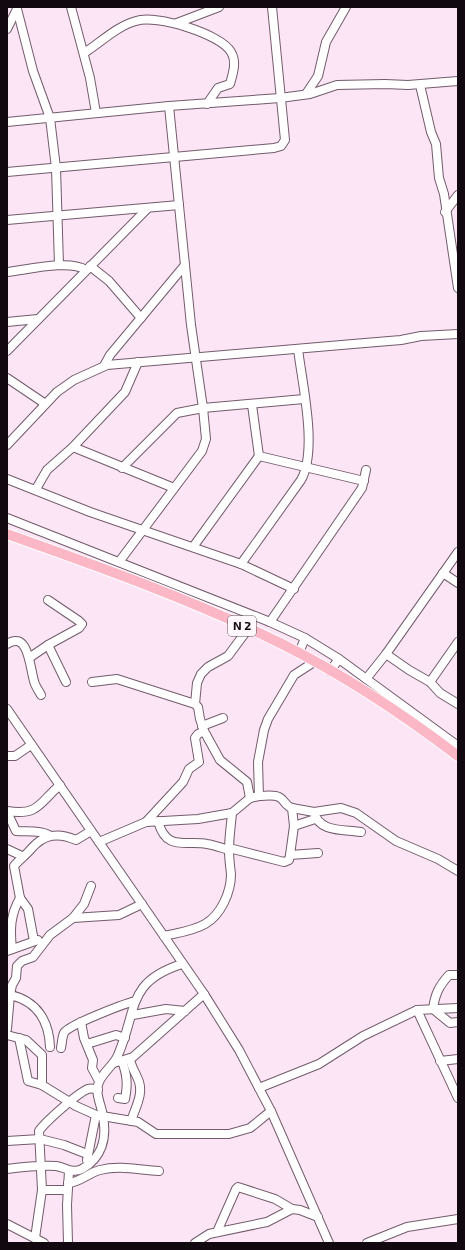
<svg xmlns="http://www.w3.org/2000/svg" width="465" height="1250" viewBox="0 0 465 1250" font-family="'Exo 2',sans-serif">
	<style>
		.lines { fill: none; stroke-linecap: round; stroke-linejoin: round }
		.minor-casing { stroke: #735b6c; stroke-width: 10 }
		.major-casing { stroke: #fff; stroke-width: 12 }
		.minor { stroke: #fff; stroke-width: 8 }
		.major { stroke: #fbb7c6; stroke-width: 10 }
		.labels { text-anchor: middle; stroke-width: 3; stroke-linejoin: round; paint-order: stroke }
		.shield { fill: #fef8fc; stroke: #595157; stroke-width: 1 }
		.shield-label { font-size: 12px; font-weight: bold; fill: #120910 }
	</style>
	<rect width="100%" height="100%" fill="#fce5f5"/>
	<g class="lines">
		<defs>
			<g id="minor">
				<polyline points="71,7 90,78 96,113"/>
				<polyline points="17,9 33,71 50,118 56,168 59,265"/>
				<polyline points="177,23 219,7"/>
				<polyline points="7,29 17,9"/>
				<path d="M 84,53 C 100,43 117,26 136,21 C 156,14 221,34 231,52 C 237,62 233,73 230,84 L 218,88 L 207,104"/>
				<polyline points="420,85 431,132 436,144 439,178 444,194 458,288"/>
				<polyline points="306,94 318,76 326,42 346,7"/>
				<polyline points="169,106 191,325 203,408 304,399"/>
				<polyline points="7,122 169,106 280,98 310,94 337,85 385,84 408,85 458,81"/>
				<polyline points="7,172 274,148 281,146 285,140 272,7"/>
				<polyline points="445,212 458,195"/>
				<polyline points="7,220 179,205"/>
				<polyline points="90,266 109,281 141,318"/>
				<path d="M 7,272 C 26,270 70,259 86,270"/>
				<polyline points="7,322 38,319"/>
				<polyline points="7,351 147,209"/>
				<polyline points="104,366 110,355 185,265"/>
				<polyline points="7,378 44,403"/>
				<polyline points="252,405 259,456"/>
				<polyline points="7,445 57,392 74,380 107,365 353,344 401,340 421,336 458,334"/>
				<polyline points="73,447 174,488"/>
				<polyline points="7,479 90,512 241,564 294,589"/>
				<polyline points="36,489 47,470 73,447 125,392 138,362"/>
				<polyline points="7,518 270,622 305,638 299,653"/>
				<polyline points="193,547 259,456 364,481"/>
				<polyline points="119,562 202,451 206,439 203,408 177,413 122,468"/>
				<path d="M 241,564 L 301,480 C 318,450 302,383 298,349"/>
				<polyline points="443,573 458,583"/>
				<polyline points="270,622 362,488 366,470"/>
				<polyline points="305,638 339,659 330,671"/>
				<path d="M 7,644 C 30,629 30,673 35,684 C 36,687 39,691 41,695"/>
				<polyline points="48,645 66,682"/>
				<polyline points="386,654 409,670 430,682 440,693 458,704"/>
				<polyline points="29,658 48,645 79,628 82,624 79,621 48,600"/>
				<polyline points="339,659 458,746"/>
				<polyline points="366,679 386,654 458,552"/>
				<polyline points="92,682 117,679 195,704 198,707 200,719 204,731 220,760 247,782 250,798"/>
				<polyline points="430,682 458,642"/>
				<polyline points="195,704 197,683 201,674 208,667 228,656 248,629"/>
				<polyline points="7,709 204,994 239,1050 271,1111 329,1243"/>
				<polyline points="202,726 223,718"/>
				<polyline points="7,756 15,756 31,745"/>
				<path d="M 259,796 C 265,796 273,794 279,797 C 285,800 285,806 292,808"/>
				<path d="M 7,811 C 39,816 39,803 60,785"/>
				<path d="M 7,812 L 16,831 C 27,832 39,830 49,835"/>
				<polyline points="314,812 341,808 356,813 396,841 438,859 458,871"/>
				<path d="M 158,821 C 166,852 186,840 207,844 C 214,845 222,848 229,850"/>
				<polyline points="146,822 183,782 189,769 199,762 195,738 198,734 204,731"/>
				<polyline points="294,826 315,819"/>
				<polyline points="99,842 146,822 198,819 232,813 250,798 259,796 258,762 264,730 268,719 294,675 314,662"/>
				<polyline points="229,848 284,862 289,860 290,855 318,853"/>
				<polyline points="7,849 22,856"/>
				<path d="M 290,855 L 294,826 L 292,808 L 314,812 C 319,833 344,829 361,832"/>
				<polyline points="73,918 119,915 142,904"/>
				<path d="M 164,936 C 177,933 193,931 205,924 C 221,915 231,892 231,874 C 230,866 229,858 229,850 C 229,838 231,825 232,813"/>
				<path d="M 34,941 L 28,909 L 20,898 L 14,866 C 19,860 26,855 31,849 C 44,834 58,832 76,840 L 91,831"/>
				<path d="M 12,949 C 10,930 10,915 20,898"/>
				<polyline points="7,951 38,940"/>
				<path d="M 458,975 L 449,975 C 439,986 435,994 433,1009 L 450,1023 L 458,1022"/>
				<path d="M 10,995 C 37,1001 49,1021 50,1047"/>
				<polyline points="417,1010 458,1098"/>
				<polyline points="133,1015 166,1009 185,1011"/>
				<polyline points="81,1022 84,1038 93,1060 92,1068 99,1081"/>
				<polyline points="7,1029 10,995 12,985 16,978 17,966 22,961 33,957 50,935 73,918 84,904 91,886"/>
				<polyline points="7,1035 26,1040 42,1055 42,1085"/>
				<polyline points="19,1038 28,1081 42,1085 76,1106 96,1115 138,1122 156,1134 229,1134 250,1128 271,1111"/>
				<polyline points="87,1044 116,1035 125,1038"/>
				<path d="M 61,1048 C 62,1043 62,1037 64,1033 C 68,1025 124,1004 135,1001"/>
				<path d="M 130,1059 C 131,1066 134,1070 137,1077 C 145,1092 136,1106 131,1121"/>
				<polyline points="440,1061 458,1059"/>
				<polyline points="114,1063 133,1057 204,994"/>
				<polyline points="259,1088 319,1064 363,1036 417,1010 458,1008"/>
				<path d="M 118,1098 L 125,1099 C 128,1084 127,1075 122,1061"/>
				<polyline points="7,1141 40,1139 64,1145 87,1154"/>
				<polyline points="87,1160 96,1115"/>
				<path d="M 7,1169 C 23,1167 40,1165 56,1166 C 65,1167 72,1174 82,1169 C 102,1158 107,1138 103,1117 C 102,1106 94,1093 99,1082 C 103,1072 114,1065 118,1055 C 138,1009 126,982 182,964"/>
				<path d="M 68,1183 C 81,1182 88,1173 100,1170 C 120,1165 139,1170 159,1171"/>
				<polyline points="42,1190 67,1190"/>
				<polyline points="7,1224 44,1243"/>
				<polyline points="217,1232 236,1189 238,1187 275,1199 292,1209"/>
				<path d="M 35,1238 L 42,1190 L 39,1131 C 45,1122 79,1092 88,1089 C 91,1088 95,1089 98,1090"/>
				<polyline points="68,1243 67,1205 69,1171"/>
				<polyline points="195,1243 209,1234 267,1222 292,1209 300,1210 318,1217"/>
				<polyline points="367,1243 407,1227 458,1219"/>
			</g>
			<path id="major" d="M 7,534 C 100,567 194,600 282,644 C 344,675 403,714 458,756"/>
		</defs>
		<use href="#minor" class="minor-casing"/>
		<use href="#major" class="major-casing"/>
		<use href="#minor" class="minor"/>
		<use href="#major" class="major"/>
	</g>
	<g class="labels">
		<rect class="shield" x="228" y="616" width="28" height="20" rx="3"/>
		<g class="shield-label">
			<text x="242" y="630">N 2</text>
		</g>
	</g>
	<rect width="465" height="1250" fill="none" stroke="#120910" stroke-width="16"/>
</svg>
